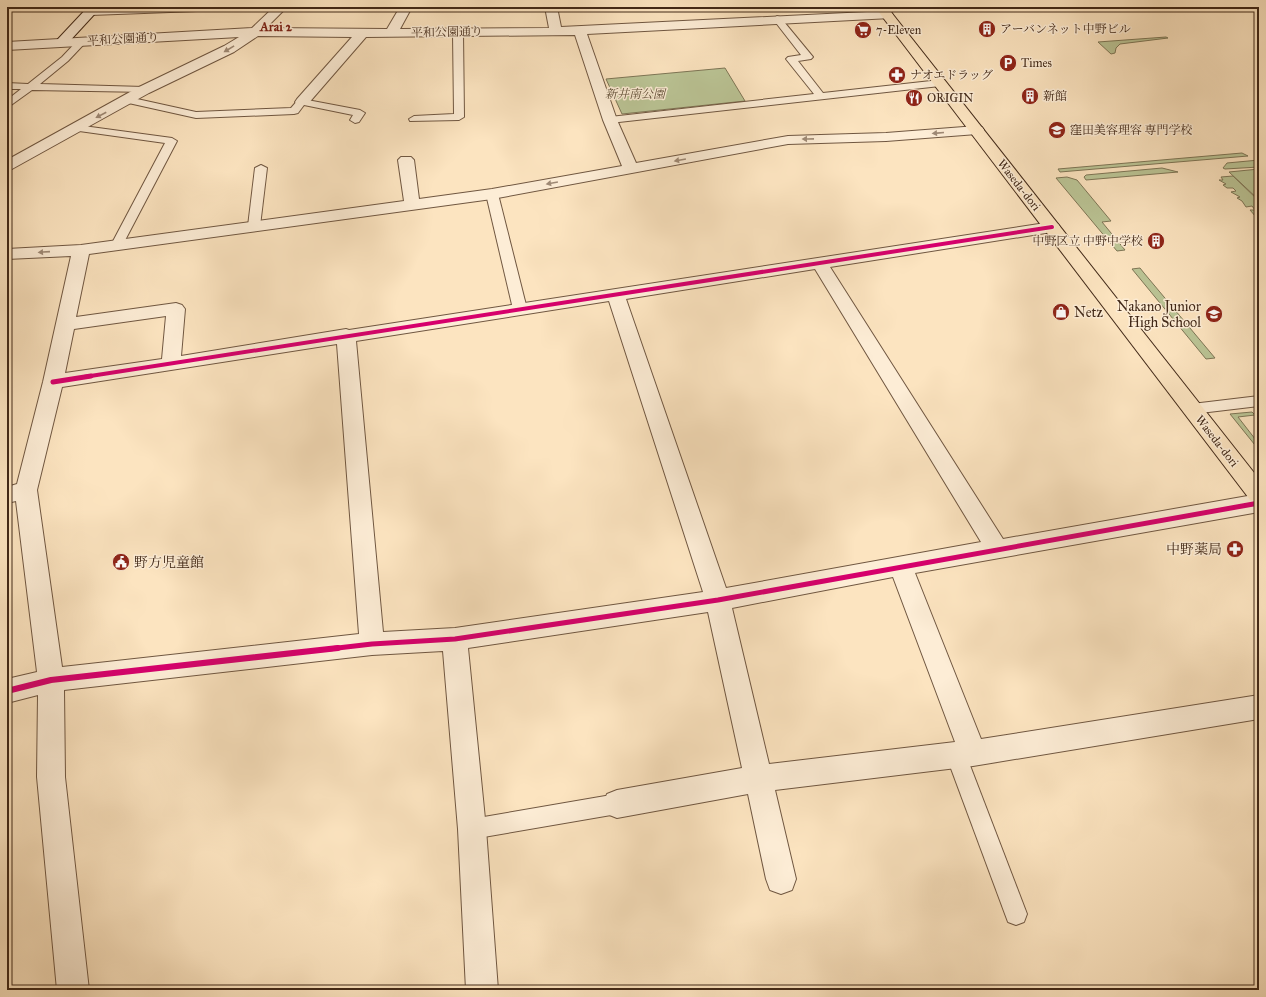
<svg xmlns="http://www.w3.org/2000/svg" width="1266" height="997" viewBox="0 0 1266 997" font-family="'IM FELL Great Primer','Noto Serif JP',serif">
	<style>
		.green { fill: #bbc596; stroke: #7e7656 }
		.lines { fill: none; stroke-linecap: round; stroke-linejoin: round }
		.lane-casing { stroke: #705741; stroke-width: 2 }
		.street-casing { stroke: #705741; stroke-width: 2 }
		.secondary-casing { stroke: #412817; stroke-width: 2 }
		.primary-casing { stroke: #412817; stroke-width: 2 }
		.lane { fill: #fdedd6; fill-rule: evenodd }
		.street { fill: #fdedd6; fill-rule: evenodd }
		.secondary { fill: #fdedd6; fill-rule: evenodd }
		.primary { fill: #fce4c0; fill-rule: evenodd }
		.cycleway-far2-casing { stroke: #fdedd6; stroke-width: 6 }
		.cycleway-far1-casing { stroke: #fdedd6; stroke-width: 8 }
		.cycleway-casing { stroke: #fdedd6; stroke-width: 9 }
		.cycleway-far2 { stroke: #d6006c; stroke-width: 4 }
		.cycleway-far1 { stroke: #d6006c; stroke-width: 5 }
		.cycleway { stroke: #d6006c; stroke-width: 6 }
		.oneway { fill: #9f8a76 }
		.labels { text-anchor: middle; stroke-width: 3; stroke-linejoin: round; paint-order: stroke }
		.far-poi-label { font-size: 12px; fill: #412817; stroke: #fdedd6; text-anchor: start }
		.far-street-label { font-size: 12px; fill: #412817; stroke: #fdedd6 }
		.far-park-label { font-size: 12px; font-style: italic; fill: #604f37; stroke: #fdedd6 }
		.far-neighbourhood-label { font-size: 13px; font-weight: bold; fill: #7a1f14; stroke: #fdedd6 }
		.poi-label { font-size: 14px; fill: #412817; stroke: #fdedd6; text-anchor: end }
	</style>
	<rect width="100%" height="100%" fill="#fce4c0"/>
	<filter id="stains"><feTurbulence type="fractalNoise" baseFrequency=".005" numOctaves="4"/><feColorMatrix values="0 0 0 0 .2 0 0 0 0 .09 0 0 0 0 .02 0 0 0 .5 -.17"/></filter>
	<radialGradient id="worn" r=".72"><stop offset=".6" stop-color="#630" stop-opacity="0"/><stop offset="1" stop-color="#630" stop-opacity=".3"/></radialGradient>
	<g class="green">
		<polygon points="1166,37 1168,38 1120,44 1116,48 1115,53 1111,54 1098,42"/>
		<polygon points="725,68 745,101 622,114 606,79"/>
		<polygon points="1242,153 1248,156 1060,172 1058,169"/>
		<polygon points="1259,160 1259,167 1225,169 1223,168 1227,163"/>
		<polygon points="1162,168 1178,172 1086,180 1084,177 1086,175"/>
		<polygon points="1259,169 1259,200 1229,172"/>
		<polygon points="1233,176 1259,201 1259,216 1256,217 1250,210 1255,210 1252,206 1246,207 1242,201 1237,198 1240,197 1231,192 1236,191 1233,188 1227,188 1223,185 1226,184 1219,180 1223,180 1221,177"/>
		<polygon points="1067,177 1077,180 1111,221 1102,222 1125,250 1117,251 1056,178"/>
		<polygon points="1140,268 1144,273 1215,358 1206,359 1132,269"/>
		<polygon points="1252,412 1255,415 1238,417 1259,444 1259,450 1230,414"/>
	</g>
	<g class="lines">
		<defs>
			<g id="lane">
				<polygon points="26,7 35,7 30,11 27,10"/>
				<polygon points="777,16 780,17 813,57 811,59 798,61 823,93 940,80 945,83 940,86 610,123 605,120 610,117 814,94 786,59 788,57 801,55 773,19"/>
				<polygon points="458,30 463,33 464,117 459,120 410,121 409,119 414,116 454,114 453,33"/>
				<polygon points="82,38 87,41 85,43 68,61 40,84 144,87 148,88 149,90 148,92 32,90 7,108 7,100 21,89 7,89 7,83 28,84 62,57 79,39"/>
				<polygon points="128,97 196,112 291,108 298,100 302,99 360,110 365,113 359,122 355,123 350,120 353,115 304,105 298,113 294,114 196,118 124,102 123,100 124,98"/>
				<polygon points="76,125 172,138 177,141 121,248 113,248 111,245 165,143 72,130 71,128"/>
				<polygon points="261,165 267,168 260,226 254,230 248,226 255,168"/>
				<polygon points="492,191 498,194 527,309 525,312 515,312 513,309 486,194"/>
				<polygon points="1259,396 1259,406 1192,414 1187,413 1185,409 1187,405 1192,404"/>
				<polygon points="956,745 963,748 966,755 1027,914 1024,922 1016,925 1008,922 1005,914 946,755 949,748"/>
				<polygon points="617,794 624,797 627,804 624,811 617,814 472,839 465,836 462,829 465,822 472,819"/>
			</g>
			<g id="street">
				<polygon points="101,7 203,7 197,11 91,15 85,11 87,8"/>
				<path d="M 274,7 L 287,7 L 266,28 L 387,29 L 400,7 L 412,7 L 400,29 L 549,28 L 545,7 L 557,7 L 561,27 L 887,11 L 891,12 L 893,15 L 891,18 L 587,34 L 617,120 L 636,163 L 788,136 L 886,133 L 977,126 L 982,127 L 984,130 L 982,133 L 977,134 L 886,141 L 788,144 L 492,199 L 89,254 L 76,317 L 176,303 L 182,305 L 185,309 L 181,356 L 346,329 L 349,330 L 1052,222 L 1058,224 L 1060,227 L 1058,230 L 1052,232 L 830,267 L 1003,539 L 1259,494 L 1259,512 L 915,573 L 981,739 L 1259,695 L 1259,719 L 973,766 L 775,790 L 796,879 L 792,890 L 781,894 L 770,890 L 766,879 L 748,794 L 617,818 L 607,814 L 603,804 L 607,794 L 617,790 L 742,768 L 708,612 L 468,648 L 486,829 L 498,990 L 466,990 L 458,829 L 443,651 L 372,655 L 64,690 L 65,777 L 89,990 L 57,990 L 37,777 L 38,695 L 7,703 L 7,679 L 37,672 L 16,501 L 7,503 L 7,487 L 17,484 L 43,382 L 71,256 L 7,259 L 7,249 L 81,245 L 404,201 L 398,160 L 401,157 L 411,157 L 414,160 L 419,199 L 492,189 L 622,166 L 603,120 L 575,35 L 366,37 L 307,105 L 297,105 L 295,102 L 297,99 L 352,37 L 258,36 L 234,52 L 149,93 L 12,169 L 7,171 L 7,160 L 139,87 L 224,46 L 239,37 L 7,50 L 7,42 L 252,28 ZM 815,269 L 981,542 L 726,588 L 626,299 ZM 609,301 L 703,592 L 455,628 L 383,632 L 356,341 ZM 166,316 L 162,359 L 65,373 L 74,329 ZM 337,344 L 359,634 L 62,667 L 37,490 L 62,387 ZM 893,577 L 955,742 L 769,764 L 732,608 Z"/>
			</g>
			<polygon id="secondary" points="88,7 101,7 66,45 58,45 56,42 58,39"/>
			<polygon id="primary" points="875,7 887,7 1259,479 1259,503 1251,501"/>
		</defs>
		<use href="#lane" class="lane-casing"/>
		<use href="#street" class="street-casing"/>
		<use href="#secondary" class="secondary-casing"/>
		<use href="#primary" class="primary-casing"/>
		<use href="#lane" class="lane"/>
		<use href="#street" class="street"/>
		<use href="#secondary" class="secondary"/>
		<use href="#primary" class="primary"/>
		<defs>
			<polyline id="cycleway-far2" points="84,377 1052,227"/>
			<g id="cycleway-far1">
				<polyline points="53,382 91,376"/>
				<polyline points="329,649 372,644 455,639 718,600 1259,503"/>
			</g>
			<polyline id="cycleway" points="7,691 51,680 338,648"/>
		</defs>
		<use href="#cycleway-far2" class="cycleway-far2-casing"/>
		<use href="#cycleway-far1" class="cycleway-far1-casing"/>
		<use href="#cycleway" class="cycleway-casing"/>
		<use href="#cycleway-far2" class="cycleway-far2"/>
		<use href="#cycleway-far1" class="cycleway-far1"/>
		<use href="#cycleway" class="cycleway"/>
	</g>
	<defs><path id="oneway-solid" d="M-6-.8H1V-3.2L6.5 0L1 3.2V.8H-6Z"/></defs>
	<g class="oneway">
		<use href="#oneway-solid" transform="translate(229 49) rotate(149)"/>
		<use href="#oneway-solid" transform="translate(101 115) rotate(152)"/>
		<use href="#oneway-solid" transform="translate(938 133) rotate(175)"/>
		<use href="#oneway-solid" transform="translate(808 139) rotate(179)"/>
		<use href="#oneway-solid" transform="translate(680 160) rotate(170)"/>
		<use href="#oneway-solid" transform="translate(552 183) rotate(170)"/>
		<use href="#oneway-solid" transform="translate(44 252) rotate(176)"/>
	</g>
	<defs>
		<symbol id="building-disc" viewBox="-11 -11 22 22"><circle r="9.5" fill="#8f2418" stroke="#fdedd6"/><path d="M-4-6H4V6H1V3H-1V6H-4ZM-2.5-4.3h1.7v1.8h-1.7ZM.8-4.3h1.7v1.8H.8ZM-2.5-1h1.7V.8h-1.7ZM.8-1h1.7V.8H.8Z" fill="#fff"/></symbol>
		<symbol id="supermarket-disc" viewBox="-11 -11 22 22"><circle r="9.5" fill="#8f2418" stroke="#fdedd6"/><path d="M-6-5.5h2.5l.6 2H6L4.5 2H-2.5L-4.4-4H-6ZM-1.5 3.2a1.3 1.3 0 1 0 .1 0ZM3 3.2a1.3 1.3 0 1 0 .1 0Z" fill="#fff"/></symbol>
		<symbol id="parking-disc" viewBox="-11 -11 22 22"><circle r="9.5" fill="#8f2418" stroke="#fdedd6"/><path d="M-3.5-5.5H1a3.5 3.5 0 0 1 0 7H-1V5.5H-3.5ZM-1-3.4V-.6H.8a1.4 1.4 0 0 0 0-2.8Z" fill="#fff"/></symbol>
		<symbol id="pharmacy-disc" viewBox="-11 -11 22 22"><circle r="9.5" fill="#8f2418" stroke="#fdedd6"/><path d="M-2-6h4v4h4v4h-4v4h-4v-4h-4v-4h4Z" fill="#fff"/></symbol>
		<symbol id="restaurant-disc" viewBox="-11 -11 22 22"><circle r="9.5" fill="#8f2418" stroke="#fdedd6"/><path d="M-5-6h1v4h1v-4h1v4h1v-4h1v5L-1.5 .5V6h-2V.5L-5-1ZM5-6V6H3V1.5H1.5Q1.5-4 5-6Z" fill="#fff"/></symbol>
		<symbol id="school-disc" viewBox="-11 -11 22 22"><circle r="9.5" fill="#8f2418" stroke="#fdedd6"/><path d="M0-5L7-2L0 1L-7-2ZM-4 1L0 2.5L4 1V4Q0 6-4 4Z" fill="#fff"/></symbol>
		<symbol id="shop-disc" viewBox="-11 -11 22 22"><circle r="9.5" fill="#8f2418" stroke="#fdedd6"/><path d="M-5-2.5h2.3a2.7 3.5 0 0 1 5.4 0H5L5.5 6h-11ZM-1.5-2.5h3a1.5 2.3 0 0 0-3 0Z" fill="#fff"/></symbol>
		<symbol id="civic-disc" viewBox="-11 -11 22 22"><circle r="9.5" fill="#8f2418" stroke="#fdedd6"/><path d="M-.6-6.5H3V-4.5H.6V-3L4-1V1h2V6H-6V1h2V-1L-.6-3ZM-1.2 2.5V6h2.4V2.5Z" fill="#fff"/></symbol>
	</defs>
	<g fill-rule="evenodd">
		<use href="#building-disc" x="977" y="19" width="20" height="20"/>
		<use href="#supermarket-disc" x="853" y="20" width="20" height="20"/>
		<use href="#parking-disc" x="998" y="53" width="20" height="20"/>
		<use href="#pharmacy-disc" x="887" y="65" width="20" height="20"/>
		<use href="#building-disc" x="1020" y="86" width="20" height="20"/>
		<use href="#restaurant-disc" x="904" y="88" width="20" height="20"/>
		<use href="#school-disc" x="1047" y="120" width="20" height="20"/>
		<use href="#building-disc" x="1146" y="231" width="20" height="20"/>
		<use href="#shop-disc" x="1051" y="302" width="20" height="20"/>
		<use href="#school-disc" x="1204" y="304" width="20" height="20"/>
		<use href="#pharmacy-disc" x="1225" y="539" width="20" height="20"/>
		<use href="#civic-disc" x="111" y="552" width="20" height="20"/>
	</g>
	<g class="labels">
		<g class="far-poi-label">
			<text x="1000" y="33">アーバンネット中野ビル</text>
			<text x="876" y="34">7-Eleven</text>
			<text x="1021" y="67">Times</text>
			<text x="910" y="79">ナオエドラッグ</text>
			<text x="1043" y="100">新館</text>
			<text x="927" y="102">ORIGIN</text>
			<text x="1070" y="134">窪田美容理容 専門学校</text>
			<text x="1143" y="245" text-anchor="end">中野区立 中野中学校</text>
		</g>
		<g class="far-street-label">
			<text transform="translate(447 32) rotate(-1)" y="4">平和公園通り</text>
			<text transform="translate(123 39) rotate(-3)" y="4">平和公園通り</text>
			<text transform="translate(1019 185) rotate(52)" y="4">Waseda-dori</text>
			<text transform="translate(1217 441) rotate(52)" y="4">Waseda-dori</text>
		</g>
		<g class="far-park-label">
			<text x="635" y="98">新井南公園</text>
		</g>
		<g class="far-neighbourhood-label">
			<text x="276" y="31">Arai 2</text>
		</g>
		<g class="poi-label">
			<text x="1201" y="311">Nakano Junior<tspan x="1201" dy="16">High School</tspan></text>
			<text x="1074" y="317" text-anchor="start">Netz</text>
			<text x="1222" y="554">中野薬局</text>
			<text x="134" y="567" text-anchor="start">野方児童館</text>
		</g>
	</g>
	<rect width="1266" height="997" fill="none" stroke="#fce4c0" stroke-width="24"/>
	<rect x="8" y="8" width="1250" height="981" fill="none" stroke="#412817" stroke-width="2"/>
	<rect x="12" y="12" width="1242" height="973" fill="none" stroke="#412817"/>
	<rect width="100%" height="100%" filter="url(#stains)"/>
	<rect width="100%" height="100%" fill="url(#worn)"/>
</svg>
